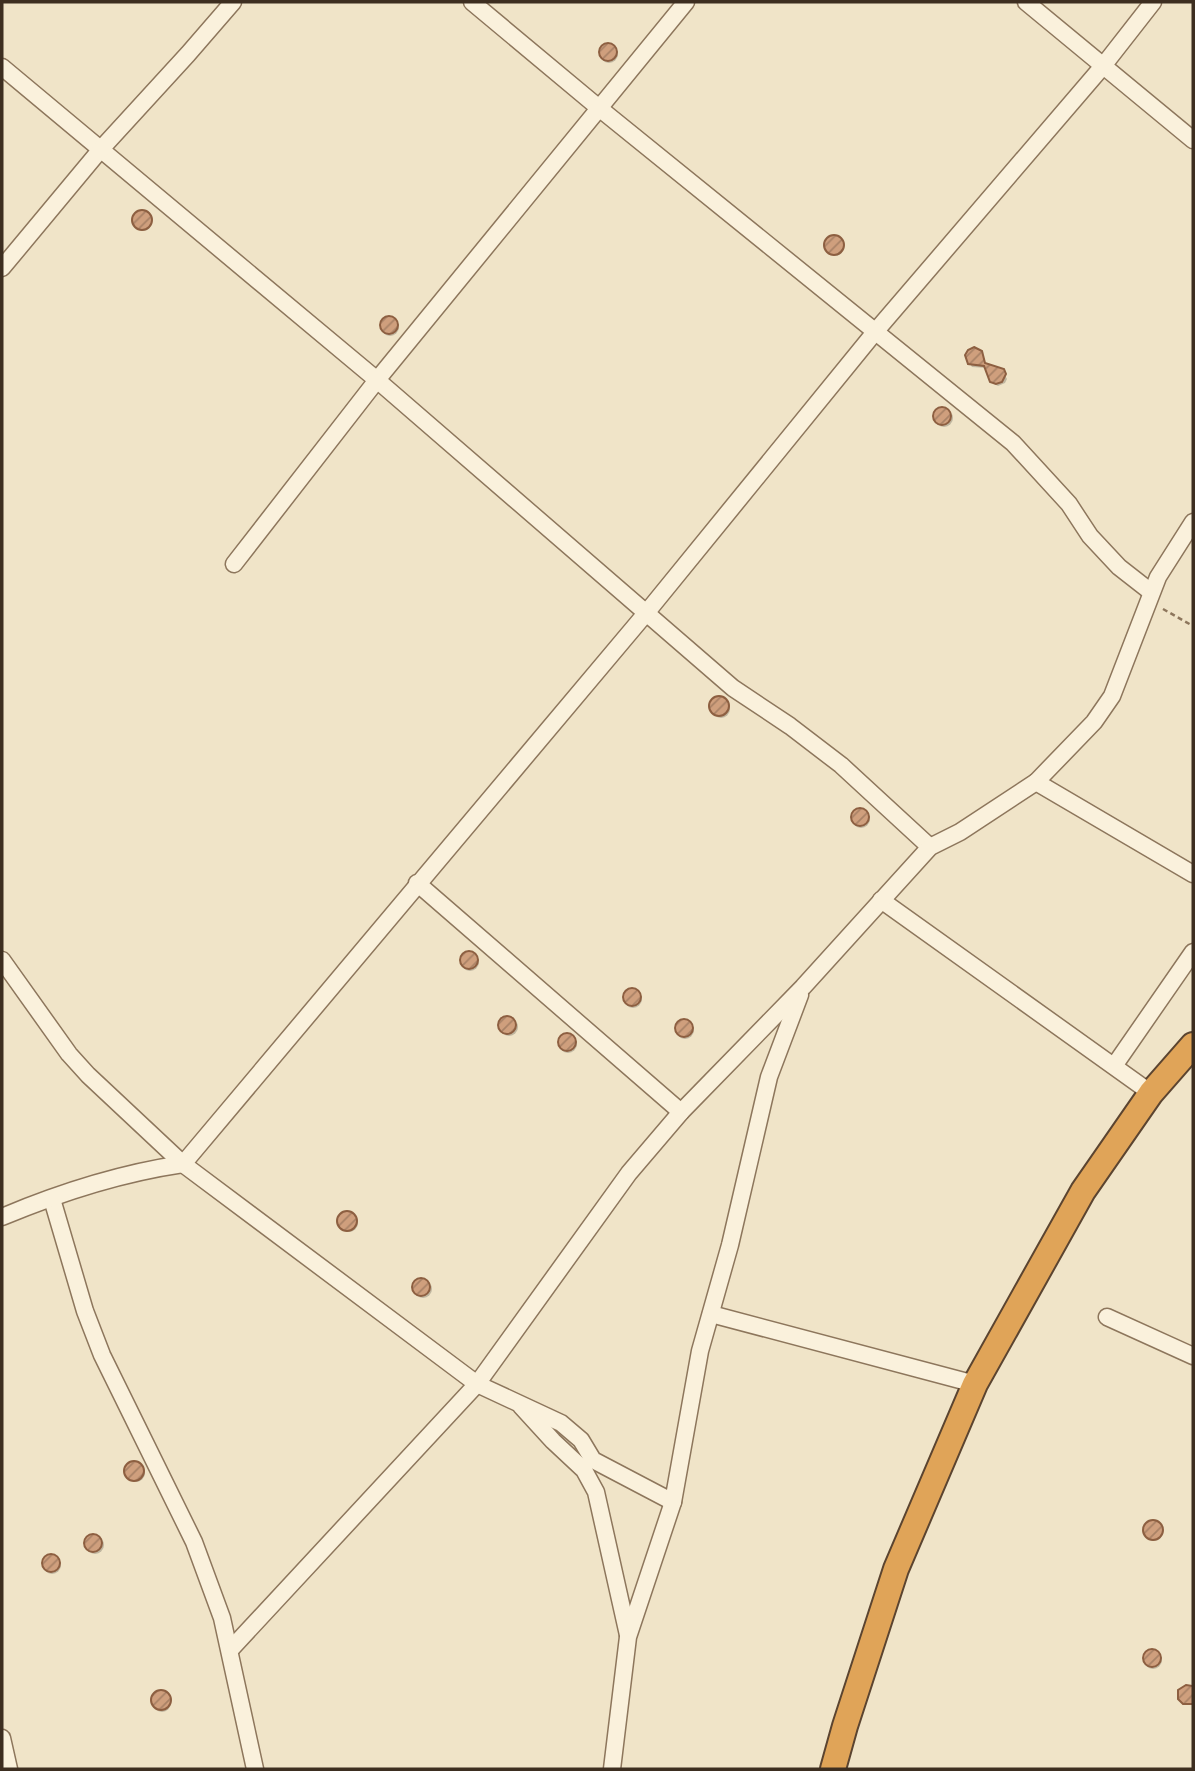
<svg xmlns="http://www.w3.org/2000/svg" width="1195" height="1771" viewBox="0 0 1195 1771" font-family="'Noto Serif',serif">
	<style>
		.shadow { fill: #0003 }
		.building { fill: url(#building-hatch); stroke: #8d5f41; stroke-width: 2 }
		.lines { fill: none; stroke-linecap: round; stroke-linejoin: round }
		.minor-casing { stroke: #8d765c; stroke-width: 19 }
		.highway-casing { stroke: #5b4430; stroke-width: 28 }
		.path { stroke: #8d765c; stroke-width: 2.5; stroke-dasharray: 5 3.5; stroke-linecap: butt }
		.minor { stroke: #faf1dc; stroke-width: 16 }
		.highway { stroke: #e0a458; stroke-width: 24 }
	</style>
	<defs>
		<pattern id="building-hatch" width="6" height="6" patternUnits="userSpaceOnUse" patternTransform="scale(1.75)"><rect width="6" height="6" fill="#cf9f7d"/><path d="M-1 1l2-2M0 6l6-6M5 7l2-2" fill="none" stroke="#a98266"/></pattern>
	</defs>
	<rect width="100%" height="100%" fill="#f0e4c8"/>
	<g class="shadow">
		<circle cx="609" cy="54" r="9"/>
		<circle cx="143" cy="222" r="9"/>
		<circle cx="835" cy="247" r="9"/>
		<circle cx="390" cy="327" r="9"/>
		<polygon points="970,364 1001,368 1007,379 1005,383 998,386 994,384 987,368 972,367"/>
		<circle cx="944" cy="418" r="9"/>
		<circle cx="721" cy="709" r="9"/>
		<circle cx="861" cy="819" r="9"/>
		<circle cx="470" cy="962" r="9"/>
		<circle cx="633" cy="999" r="9"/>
		<circle cx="509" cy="1027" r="9"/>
		<circle cx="685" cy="1030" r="9"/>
		<circle cx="568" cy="1044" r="9"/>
		<circle cx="349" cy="1223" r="9"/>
		<circle cx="423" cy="1289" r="9"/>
		<circle cx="136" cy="1473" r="9"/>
		<circle cx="1154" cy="1532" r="9"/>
		<circle cx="95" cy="1545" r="9"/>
		<circle cx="52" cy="1565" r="9"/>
		<circle cx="1153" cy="1660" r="9"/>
		<circle cx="162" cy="1703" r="9"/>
	</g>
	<g class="building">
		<circle cx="608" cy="52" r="9"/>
		<circle cx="142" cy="220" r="10"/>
		<circle cx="834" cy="245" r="10"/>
		<circle cx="389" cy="325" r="9"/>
		<polygon points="974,347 982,351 985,363 1004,369 1006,374 1002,382 996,384 990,382 984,366 968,364 965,355 968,350"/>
		<circle cx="942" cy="416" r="9"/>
		<circle cx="719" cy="706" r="10"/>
		<circle cx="860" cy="817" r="9"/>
		<circle cx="469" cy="960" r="9"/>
		<circle cx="632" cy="997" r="9"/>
		<circle cx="507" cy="1025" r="9"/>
		<circle cx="684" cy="1028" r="9"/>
		<circle cx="567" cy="1042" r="9"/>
		<circle cx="347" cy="1221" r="10"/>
		<circle cx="421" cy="1287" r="9"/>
		<circle cx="134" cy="1471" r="10"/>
		<circle cx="1153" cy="1530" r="10"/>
		<circle cx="93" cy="1543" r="9"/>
		<circle cx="51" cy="1563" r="9"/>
		<circle cx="1152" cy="1658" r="9"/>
		<polygon points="1186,1685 1193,1686 1193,1704 1183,1704 1178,1699 1178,1690"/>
		<circle cx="161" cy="1700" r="10"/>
	</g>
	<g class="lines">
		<defs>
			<g id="minor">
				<polyline points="472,2 599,108 1013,443 1069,504 1090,536 1119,567 1151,592"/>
				<polyline points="1026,2 1193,140"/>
				<polyline points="2,67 377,380 733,688 790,726 841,765 930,847"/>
				<polyline points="2,268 101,149 188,54 233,2"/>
				<polyline points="234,564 377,380 686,2"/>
				<polyline points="1036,782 1193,874"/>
				<polyline points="417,883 681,1112"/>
				<polyline points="881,900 1151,1093"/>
				<polyline points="2,960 69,1054 88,1075 183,1164 477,1384 561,1423 581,1440 593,1460 673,1502"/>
				<polyline points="1114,1066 1193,952"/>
				<polyline points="52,1199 85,1311 102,1355 194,1542 222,1618 255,1769"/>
				<path d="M 2,1217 C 59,1193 122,1173 183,1164 L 647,612 L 875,332 L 1103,66 L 1153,2"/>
				<polyline points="711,1314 975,1384"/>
				<polyline points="1107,1317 1193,1356"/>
				<polyline points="521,1406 553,1441 584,1470 596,1492 628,1635"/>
				<polyline points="230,1650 477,1384 629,1173 681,1112 803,987 930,847 960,832 1036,782 1094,722 1112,696 1158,577 1193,522"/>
				<polyline points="2,1738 9,1769"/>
				<polyline points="612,1769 628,1637 673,1502 700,1351 730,1245 769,1077 800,995"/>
			</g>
			<polyline id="highway" points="833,1769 845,1726 896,1569 975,1384 1083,1191 1151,1093 1193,1045"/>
		</defs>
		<use href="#minor" class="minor-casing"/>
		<use href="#highway" class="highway-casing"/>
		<polyline class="path" points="1163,609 1193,626"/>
		<use href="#minor" class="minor"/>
		<use href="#highway" class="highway"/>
	</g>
	<rect width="1195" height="1771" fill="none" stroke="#3d2e20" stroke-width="7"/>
</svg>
